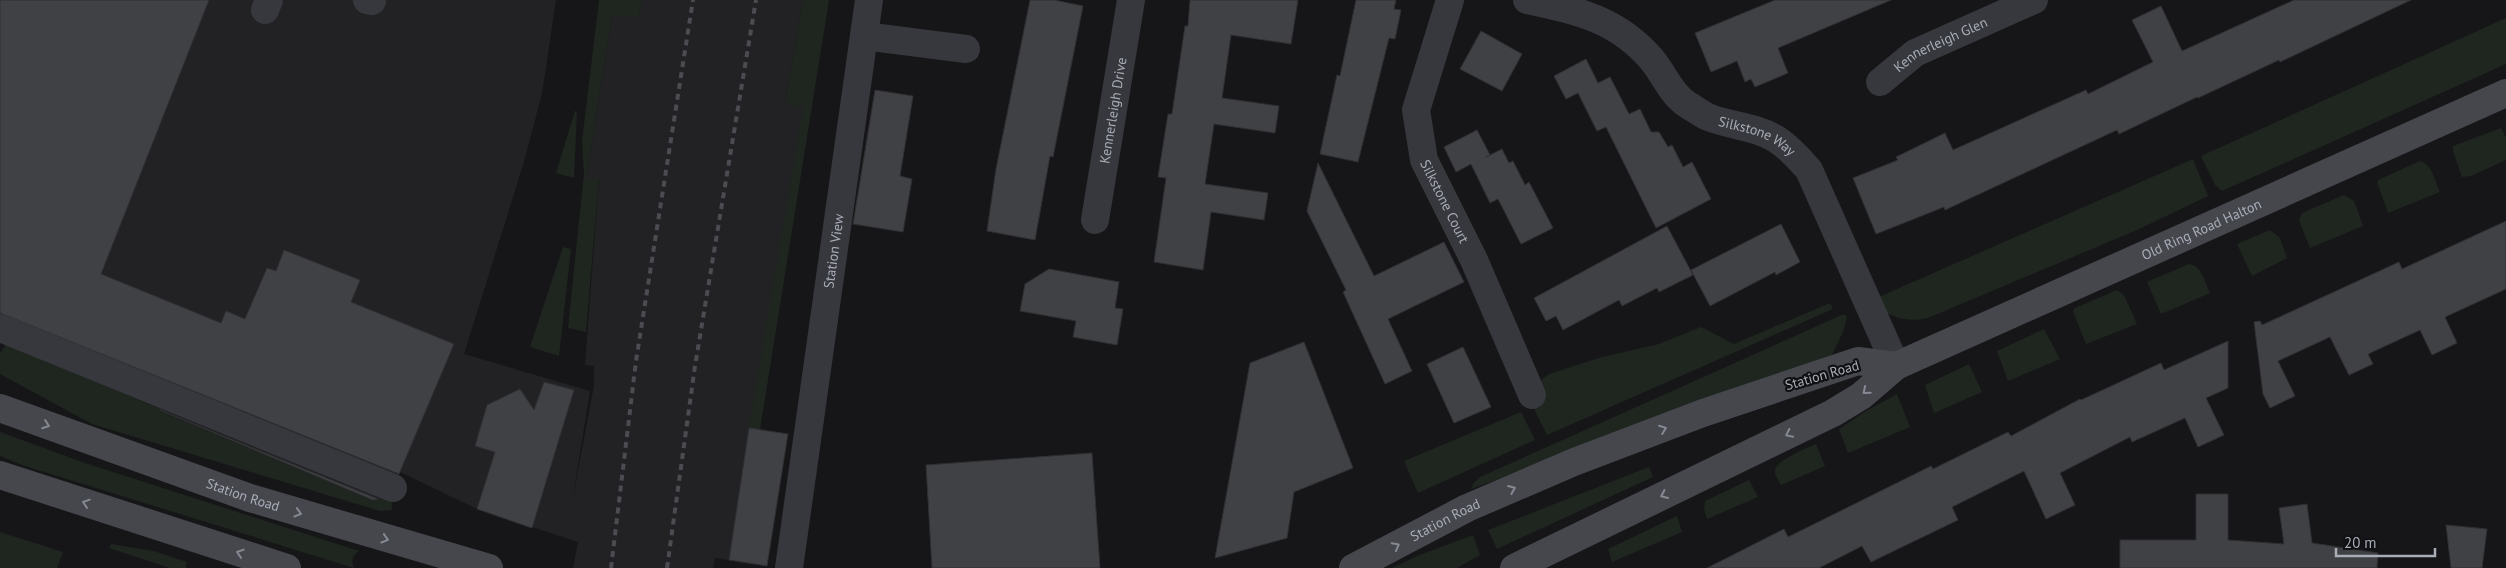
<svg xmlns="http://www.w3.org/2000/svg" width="2506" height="568" viewBox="0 0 2506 568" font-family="'PT Sans',sans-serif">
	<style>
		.built { fill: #222225 }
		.green { fill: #1e261f }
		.building { fill: #404145; stroke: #303034 }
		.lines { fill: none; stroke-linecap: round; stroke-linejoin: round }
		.street { stroke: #37383d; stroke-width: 28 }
		.secondary { stroke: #45474d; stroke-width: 28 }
		.rail { stroke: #4a4c52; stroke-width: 4; stroke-dasharray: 6 5; stroke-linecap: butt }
		.oneway { stroke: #858993 }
		.labels { text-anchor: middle; stroke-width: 4.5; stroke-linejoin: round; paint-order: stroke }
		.street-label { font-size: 14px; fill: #a8adb8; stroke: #111113 }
	</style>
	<rect width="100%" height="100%" fill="#161618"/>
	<polygon class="built" points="0,0 556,0 542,94 523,165 464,354 590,391 572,502 594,385 594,366 585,365 599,179 586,178 612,16 639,16 642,0 803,0 785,103 804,106 729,560 715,558 713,568 573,568 578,542 477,509 400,472 391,494 373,500 159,411 160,409 0,338"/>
	<g class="green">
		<polygon points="599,0 642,0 639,16 612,16 586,178 599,178 586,332 568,328 584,173 582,141"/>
		<polygon points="803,0 829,0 760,430 749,428 803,107 785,103"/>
		<polygon points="2506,18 2506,64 2222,191 2215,185 2201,156"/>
		<polygon points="575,111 577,111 574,178 556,173"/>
		<polygon points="2501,128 2506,138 2506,160 2471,176 2462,177 2453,151 2453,146"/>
		<path d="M 2193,159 L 2208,196 L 2137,230 L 1928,318 C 1908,323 1884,317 1872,300 Z"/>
		<path d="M 2420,161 C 2432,164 2435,181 2440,192 L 2388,213 L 2377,182 L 2380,179 Z"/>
		<polygon points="2344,195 2354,201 2363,226 2310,248 2299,220 2302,213"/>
		<polygon points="2270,230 2280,238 2287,258 2252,276 2237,244"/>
		<polygon points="563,247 571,249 559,356 530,347"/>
		<path d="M 2189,264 C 2202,266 2205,282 2210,293 L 2161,314 L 2147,282 Z"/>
		<polygon points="2117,290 2124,295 2137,324 2086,344 2073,311 2075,308"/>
		<polygon points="1830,303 1833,309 1547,435 1531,403 1538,382 1549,374 1602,357 1659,344 1701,327 1734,344"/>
		<polygon points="1844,314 1847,317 1843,332 1832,355 1629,433 1471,489 1473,484 1480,477"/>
		<polygon points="2044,329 2060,359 2008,381 1997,351"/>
		<polygon points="7,343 160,409 160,411 373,500 391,494 392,510 380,511 92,424 0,374 0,353"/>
		<polygon points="1969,364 1982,392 1934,413 1925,385"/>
		<polygon points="1897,394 1910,427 1848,453 1839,429 1866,411"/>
		<polygon points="1521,412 1535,440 1418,493 1404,461"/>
		<path d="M 0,432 L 85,463 L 359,551 C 352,556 351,560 354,568 L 25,466 L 0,456 Z"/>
		<path d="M 1816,444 L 1825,466 L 1781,485 C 1779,481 1774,475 1775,470 C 1777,460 1807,448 1816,444 Z"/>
		<polygon points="1649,467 1653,477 1497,549 1488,530"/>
		<polygon points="1749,480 1758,497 1707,519 1704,509 1705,501"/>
		<polygon points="1677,516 1682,532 1612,562 1608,549"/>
		<polygon points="0,532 63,552 57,568 0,568"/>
		<polygon points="1473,535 1480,555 1457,568 1392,568 1417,556"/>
		<polygon points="111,544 154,551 187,562 186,568 170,568 109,548"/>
	</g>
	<g class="building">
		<polygon points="0,0 209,0 101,274 221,323 226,311 245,319 267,268 276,271 284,250 360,280 351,302 454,344 399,474 0,313"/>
		<polygon points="1030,0 1054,0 1083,6 1053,157 1050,156 1035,240 987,231 996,169"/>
		<polygon points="1190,0 1298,0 1291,44 1231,35 1222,98 1279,106 1275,133 1214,124 1205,184 1268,193 1264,220 1211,212 1203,270 1154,262 1166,178 1158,177 1168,114 1172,114 1185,26 1188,26"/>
		<polygon points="1356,0 1396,0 1394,9 1401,10 1395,39 1389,38 1358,162 1320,154 1337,75 1340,76"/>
		<polygon points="1775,0 1891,0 1778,48 1788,73 1755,87 1751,79 1745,82 1737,61 1711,72 1695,33"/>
		<polygon points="2294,0 2411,0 2280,62 2279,60 2198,98 2197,97 2119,134 2117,130 1945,210 1944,207 1876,234 1853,178 1898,160 1896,157 1945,133 1953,150 2086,90 2088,94 2153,62 2132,20 2161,6 2182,51"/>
		<polygon points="1481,31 1522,54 1502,91 1460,69"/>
		<polygon points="1586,59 1598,83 1610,77 1629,114 1640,109 1651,132 1659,132 1668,147 1672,145 1683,167 1692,162 1711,199 1656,228 1606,127 1597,131 1578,93 1566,99 1554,76"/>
		<polygon points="875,90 913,96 900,176 912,179 903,232 853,224"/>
		<polygon points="1477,130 1490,155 1486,157 1502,149 1509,163 1513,161 1525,185 1529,182 1553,228 1521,244 1498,199 1490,203 1471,164 1456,172 1444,147"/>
		<polygon points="1318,163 1374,276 1444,242 1464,282 1388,319 1412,371 1385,384 1343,292 1346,290 1307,211"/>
		<polygon points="2506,221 2506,289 2445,317 2457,343 2432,355 2420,330 2368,354 2373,364 2349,375 2330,337 2278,361 2295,396 2270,408 2263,394 2254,322 2260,321 2262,325 2399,262 2402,269"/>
		<polygon points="1781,224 1800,262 1776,275 1775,272 1710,306 1691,270"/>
		<polygon points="1667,226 1693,275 1659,292 1657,288 1622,306 1619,300 1563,330 1556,316 1546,321 1534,298"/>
		<polygon points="1049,269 1119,282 1115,308 1123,309 1117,345 1073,337 1076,321 1020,311 1025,284"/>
		<polygon points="2228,341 2228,388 2206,398 2224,435 2198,447 2185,418 2132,442 2130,437 2060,473 2075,505 2046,519 2024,471 1952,507 1958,520 1871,562 1862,546 1819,568 1707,568 1784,529 1788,537 1931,466 1933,469 2008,432 2011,436 2080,399 2081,400 2161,363 2164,370"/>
		<polygon points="1304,342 1353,468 1294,492 1287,538 1215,558 1250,363"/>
		<polygon points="1463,347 1491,407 1454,423 1427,364"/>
		<polygon points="544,382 574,390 532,528 477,509 495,452 475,446 487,405 520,389 534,410"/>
		<polygon points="160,410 378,499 373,500"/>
		<polygon points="749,428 788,434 767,566 729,560"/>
		<polygon points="1092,453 1100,568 932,568 926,465"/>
		<polygon points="2196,494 2228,494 2228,540 2284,544 2279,508 2307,504 2312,543 2378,553 2377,568 2120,568 2120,540 2196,540"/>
		<polygon points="2446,525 2487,529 2482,568 2451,568"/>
	</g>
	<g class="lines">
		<g class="street">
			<polyline points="367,0 372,1"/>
			<path id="s1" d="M 1450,0 L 1416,110 L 1424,160 L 1474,260 L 1532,395"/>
			<path id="s2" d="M 1527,0 C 1578,11 1618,19 1653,61 C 1665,76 1671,94 1688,105 C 1695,109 1701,114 1708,117 C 1730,126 1755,126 1776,139 C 1789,147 1799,159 1809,170 L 1896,366"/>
			<polyline points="265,10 269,0"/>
			<polyline points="864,36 966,49"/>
			<path id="s3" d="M 1880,82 L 1915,53 L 2034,0"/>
			<path id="s4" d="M 1095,220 L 1131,0"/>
			<polyline points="0,328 393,488"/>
			<path id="s5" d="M 789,568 L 869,0"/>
		</g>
		<g class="secondary">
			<path id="s6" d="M 0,408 L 250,498 L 489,568"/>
			<polyline points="0,475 287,568"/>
			<path id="s7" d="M 1353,568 L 1467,508 L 1574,462 L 1703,413 L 1858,361 L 1896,366"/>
			<path id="s8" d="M 1514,568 L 1833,413 L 1861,396 L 1896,366 L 2506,93"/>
		</g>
		<g class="rail">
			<polyline points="611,568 636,361 693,0"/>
			<polyline points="667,568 695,366 756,0"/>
		</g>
	</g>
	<defs><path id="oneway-chevron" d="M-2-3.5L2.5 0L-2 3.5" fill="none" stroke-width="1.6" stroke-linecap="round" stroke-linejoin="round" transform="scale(1.25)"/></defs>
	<g class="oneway">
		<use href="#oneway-chevron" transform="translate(1866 391) rotate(140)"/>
		<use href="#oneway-chevron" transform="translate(46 425) rotate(20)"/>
		<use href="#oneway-chevron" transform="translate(1663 429) rotate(-21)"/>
		<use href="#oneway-chevron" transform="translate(1789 434) rotate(154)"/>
		<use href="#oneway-chevron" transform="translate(1512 489) rotate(-23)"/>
		<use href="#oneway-chevron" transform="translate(1664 495) rotate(155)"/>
		<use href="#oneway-chevron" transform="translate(86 503) rotate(-162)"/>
		<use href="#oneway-chevron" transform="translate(298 513) rotate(17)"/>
		<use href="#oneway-chevron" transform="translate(385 539) rotate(17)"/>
		<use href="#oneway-chevron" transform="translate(1396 546) rotate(-28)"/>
		<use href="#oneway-chevron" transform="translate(240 553) rotate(-162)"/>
	</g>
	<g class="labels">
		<g class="street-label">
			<text dy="5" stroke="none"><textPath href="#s3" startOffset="72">Kennerleigh Glen</textPath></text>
			<text dy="5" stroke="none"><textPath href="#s4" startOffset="111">Kennerleigh Drive</textPath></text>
			<text dy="5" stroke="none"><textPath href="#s2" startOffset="276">Silkstone Way</textPath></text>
			<text dy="5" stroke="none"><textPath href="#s1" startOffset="212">Silkstone Court</textPath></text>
			<text dy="5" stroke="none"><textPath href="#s8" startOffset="768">Old Ring Road Halton</textPath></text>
			<text dy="5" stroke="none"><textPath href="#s5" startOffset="320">Station View</textPath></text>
			<text transform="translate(1822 375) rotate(-16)" y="5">Station Road</text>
			<text dy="5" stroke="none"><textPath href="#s6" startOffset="258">Station Road</textPath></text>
			<text dy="5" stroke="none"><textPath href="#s7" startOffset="104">Station Road</textPath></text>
		</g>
	</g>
	<path d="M2336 548v8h99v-8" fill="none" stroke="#a8adb8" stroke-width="2.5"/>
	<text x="2344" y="548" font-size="15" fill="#a8adb8" stroke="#111113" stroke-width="4" paint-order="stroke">20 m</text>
</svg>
